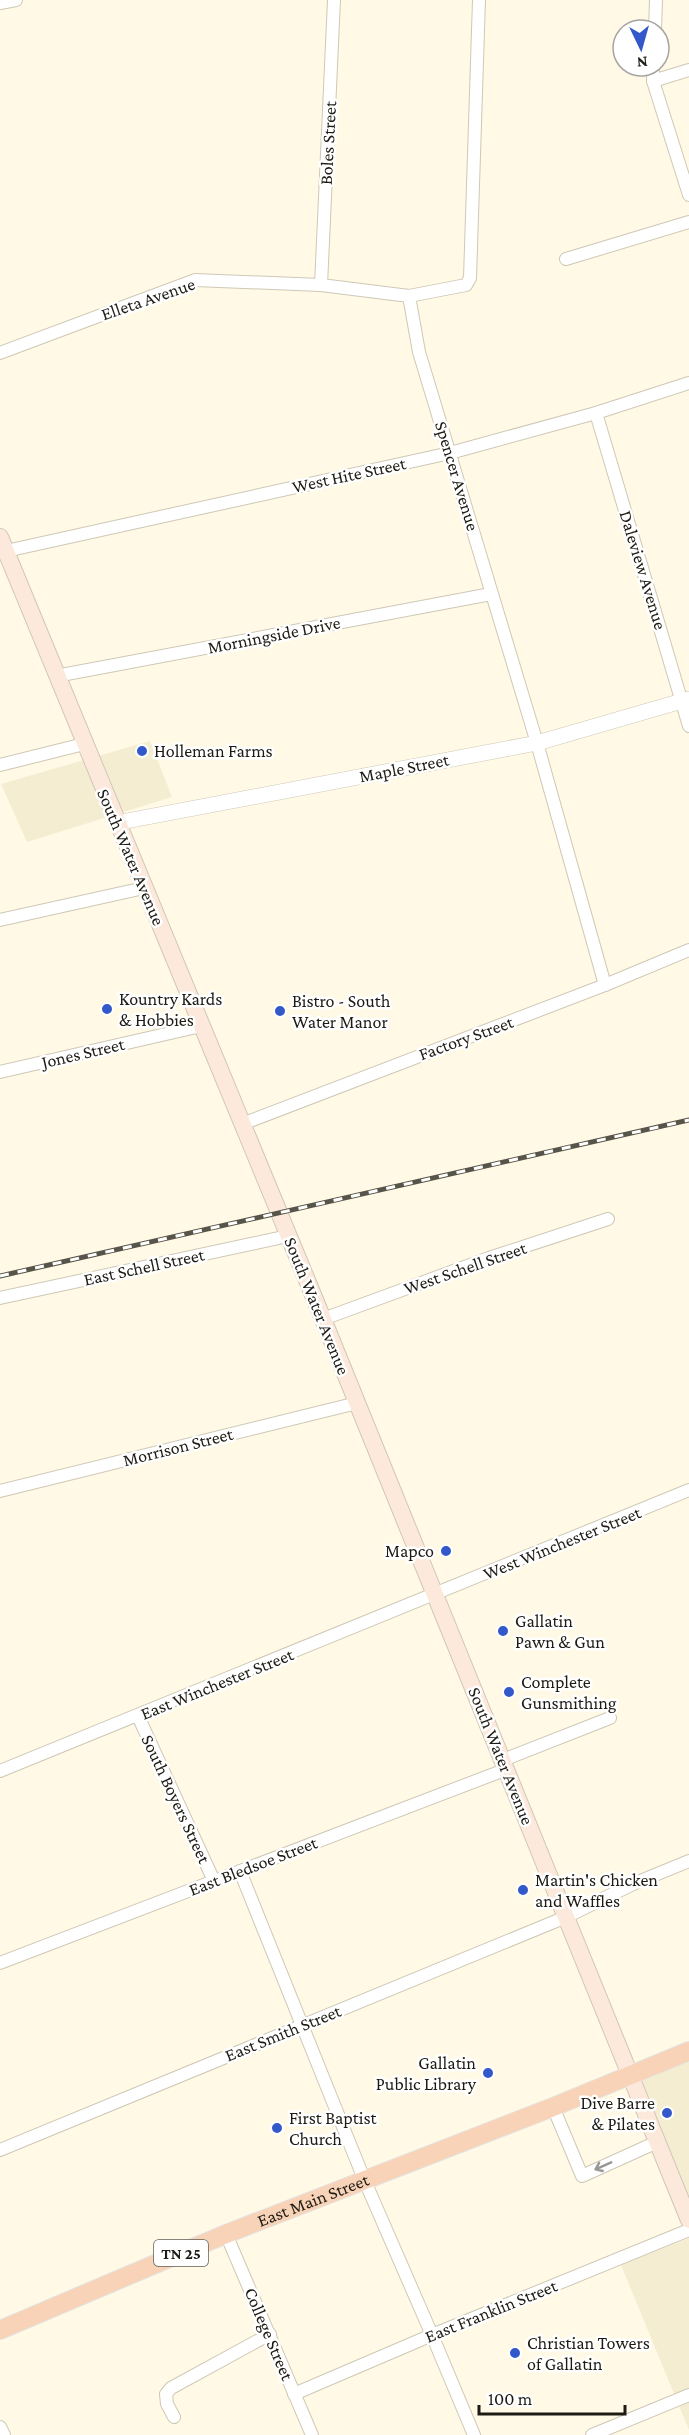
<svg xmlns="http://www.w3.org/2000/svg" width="689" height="2435" viewBox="0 0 689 2435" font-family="'Crimson Pro',serif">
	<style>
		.built { fill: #f5edd2 }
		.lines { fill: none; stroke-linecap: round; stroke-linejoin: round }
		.minor-casing { stroke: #cec8b6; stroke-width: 14 }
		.tertiary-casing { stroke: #cec8b6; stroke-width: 16 }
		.secondary-casing { stroke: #cec8b6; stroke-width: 18 }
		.primary-casing { stroke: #e4e4e3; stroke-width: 20 }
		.minor { stroke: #fff; stroke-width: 12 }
		.tertiary { stroke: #fff; stroke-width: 15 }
		.secondary { stroke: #fce9db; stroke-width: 16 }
		.primary { stroke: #f8d3b7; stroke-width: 18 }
		.rail-casing { stroke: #575449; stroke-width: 5 }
		.rail { stroke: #fff; stroke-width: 3; stroke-dasharray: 9; stroke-linecap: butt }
		.oneway { stroke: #999895 }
		.poi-dot { fill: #3258c9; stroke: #fff; stroke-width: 2 }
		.labels { text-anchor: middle; stroke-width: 5; stroke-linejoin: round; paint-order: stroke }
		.shield { fill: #fff; stroke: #615f5a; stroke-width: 1.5 }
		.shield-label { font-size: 16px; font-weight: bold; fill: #1d1b14 }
		.street-label { font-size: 18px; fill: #1d1b14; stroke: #fff }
		.poi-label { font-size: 18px; fill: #1d1b14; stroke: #fff; text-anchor: start }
	</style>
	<rect width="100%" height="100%" fill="#fff9e5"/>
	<g class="built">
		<polygon points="150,741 172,797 27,842 1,784"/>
		<polygon points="689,2060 689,2208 637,2080"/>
		<polygon points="689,2238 689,2430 621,2265"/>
	</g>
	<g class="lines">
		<defs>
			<g id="minor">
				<polyline points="0,3 16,0"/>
				<polyline points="655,30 656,0"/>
				<polyline points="653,66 653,81 689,195"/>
				<polyline points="653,81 689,70"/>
				<polyline points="566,259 689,222"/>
				<polyline points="321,285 334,0"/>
				<polyline points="409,296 419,352 537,743 605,985"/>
				<polyline points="0,353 195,280 321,285 409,296 466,285 470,278 479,0"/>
				<polyline points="596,413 689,726"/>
				<polyline points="6,551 450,453 596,413 689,383"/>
				<polyline points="56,676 491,594"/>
				<polyline points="0,765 84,744"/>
				<polyline points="0,920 144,888"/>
				<polyline points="0,1072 201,1026"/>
				<polyline points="242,1124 605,985 689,950"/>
				<polyline points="0,1298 288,1236"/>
				<polyline points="323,1319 489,1258 608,1219"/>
				<polyline points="0,1491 357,1403"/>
				<polyline points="138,1716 214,1881"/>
				<polyline points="503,1760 610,1718"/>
				<polyline points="0,1771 689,1490"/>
				<polyline points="240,1871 364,2179 432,2335 474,2435"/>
				<polyline points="0,1963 507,1769"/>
				<polyline points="553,2107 582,2176 657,2142"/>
				<polyline points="0,2150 566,1917 633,1884 689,1861"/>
				<polyline points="226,2234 312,2435"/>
				<polyline points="294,2394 432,2335 689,2230"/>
				<polyline points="174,2417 167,2404 166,2394 171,2388 270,2334"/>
				<polyline points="0,2427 4,2435"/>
				<polyline points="592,2435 689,2395"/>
			</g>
			<polyline id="tertiary" points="116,823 537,743 689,699"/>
			<polyline id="secondary" points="0,537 323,1319 689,2220"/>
			<g id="primary">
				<path id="s1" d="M 0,2330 L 226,2234 L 553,2107 L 689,2051"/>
			</g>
		</defs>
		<use href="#minor" class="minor-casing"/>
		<use href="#tertiary" class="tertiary-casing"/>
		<use href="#secondary" class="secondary-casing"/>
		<use href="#primary" class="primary-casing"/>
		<use href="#minor" class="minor"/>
		<use href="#tertiary" class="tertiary"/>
		<use href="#secondary" class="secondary"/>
		<use href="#primary" class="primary"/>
		<defs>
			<polyline id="rail" points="0,1276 689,1120"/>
		</defs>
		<use href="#rail" class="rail-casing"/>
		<use href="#rail" class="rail"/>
	</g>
	<defs><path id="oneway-shaft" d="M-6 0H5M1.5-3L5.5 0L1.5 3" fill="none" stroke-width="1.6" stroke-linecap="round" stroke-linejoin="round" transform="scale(1.5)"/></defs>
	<use class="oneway" href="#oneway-shaft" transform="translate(603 2166) rotate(156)"/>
	<g class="poi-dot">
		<circle cx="142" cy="751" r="6"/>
		<circle cx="107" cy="1009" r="6"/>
		<circle cx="280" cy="1011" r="6"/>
		<circle cx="446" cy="1551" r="6"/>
		<circle cx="503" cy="1631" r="6"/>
		<circle cx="509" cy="1692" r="6"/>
		<circle cx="523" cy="1890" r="6"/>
		<circle cx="488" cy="2073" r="6"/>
		<circle cx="667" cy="2113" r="6"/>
		<circle cx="277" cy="2128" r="6"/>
		<circle cx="515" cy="2353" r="6"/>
	</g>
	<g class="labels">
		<rect class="shield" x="154" y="2240" width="54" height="26" rx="4.5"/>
		<g class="shield-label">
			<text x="181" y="2259">TN 25</text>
		</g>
		<g class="street-label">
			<text transform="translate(328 143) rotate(-87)" y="6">Boles Street</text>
			<text transform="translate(148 299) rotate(-19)" y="6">Elleta Avenue</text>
			<text transform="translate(349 475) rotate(-12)" y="6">West Hite Street</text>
			<text transform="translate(457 476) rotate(73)" y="6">Spencer Avenue</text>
			<text transform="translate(643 570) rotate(73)" y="6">Daleview Avenue</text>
			<text transform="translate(274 635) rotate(-11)" y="6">Morningside Drive</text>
			<text transform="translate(404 768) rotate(-11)" y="6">Maple Street</text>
			<text transform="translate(131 857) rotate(67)" y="6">South Water Avenue</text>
			<text transform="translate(466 1038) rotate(-20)" y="6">Factory Street</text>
			<text transform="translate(83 1053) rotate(-13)" y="6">Jones Street</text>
			<text transform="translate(144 1267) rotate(-12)" y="6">East Schell Street</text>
			<text transform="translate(465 1268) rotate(-19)" y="6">West Schell Street</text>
			<text transform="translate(317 1306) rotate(68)" y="6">South Water Avenue</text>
			<text transform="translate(178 1447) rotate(-14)" y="6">Morrison Street</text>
			<text transform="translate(562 1543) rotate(-22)" y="6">West Winchester Street</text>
			<text transform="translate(217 1684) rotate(-22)" y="6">East Winchester Street</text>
			<text transform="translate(501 1756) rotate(68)" y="6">South Water Avenue</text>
			<text transform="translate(176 1799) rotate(65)" y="6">South Boyers Street</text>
			<text transform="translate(253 1866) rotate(-21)" y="6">East Bledsoe Street</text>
			<text transform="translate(283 2033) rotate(-22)" y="6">East Smith Street</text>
			<text dy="6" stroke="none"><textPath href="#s1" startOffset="339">East Main Street</textPath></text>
			<text transform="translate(491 2311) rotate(-22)" y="6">East Franklin Street</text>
			<text transform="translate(269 2334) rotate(67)" y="6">College Street</text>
		</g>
		<g class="poi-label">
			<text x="154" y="757">Holleman Farms</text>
			<text x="119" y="1005">Kountry Kards<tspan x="119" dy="21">&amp; Hobbies</tspan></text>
			<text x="292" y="1007">Bistro - South<tspan x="292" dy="21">Water Manor</tspan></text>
			<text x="434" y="1557" text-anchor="end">Mapco</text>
			<text x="515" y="1627">Gallatin<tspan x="515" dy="21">Pawn &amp; Gun</tspan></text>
			<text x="521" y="1688">Complete<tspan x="521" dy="21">Gunsmithing</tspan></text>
			<text x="535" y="1886">Martin's Chicken<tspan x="535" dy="21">and Waffles</tspan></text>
			<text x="476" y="2069" text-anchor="end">Gallatin<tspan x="476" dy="21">Public Library</tspan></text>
			<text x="655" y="2109" text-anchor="end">Dive Barre<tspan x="655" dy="21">&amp; Pilates</tspan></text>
			<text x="289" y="2124">First Baptist<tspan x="289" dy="21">Church</tspan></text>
			<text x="527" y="2349">Christian Towers<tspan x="527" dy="21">of Gallatin</tspan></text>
		</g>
	</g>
	<g transform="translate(641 48) rotate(175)"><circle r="28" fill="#ffffff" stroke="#a5a4a1" stroke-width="1.5"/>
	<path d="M0-4.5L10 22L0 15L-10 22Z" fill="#3258c9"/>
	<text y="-9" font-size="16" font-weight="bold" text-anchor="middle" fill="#1d1b14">N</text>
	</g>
	<path d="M479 2405v9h146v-9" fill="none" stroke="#1d1b14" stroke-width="3"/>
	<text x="488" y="2405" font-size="18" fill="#1d1b14" stroke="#ffffff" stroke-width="4.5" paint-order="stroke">100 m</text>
</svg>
